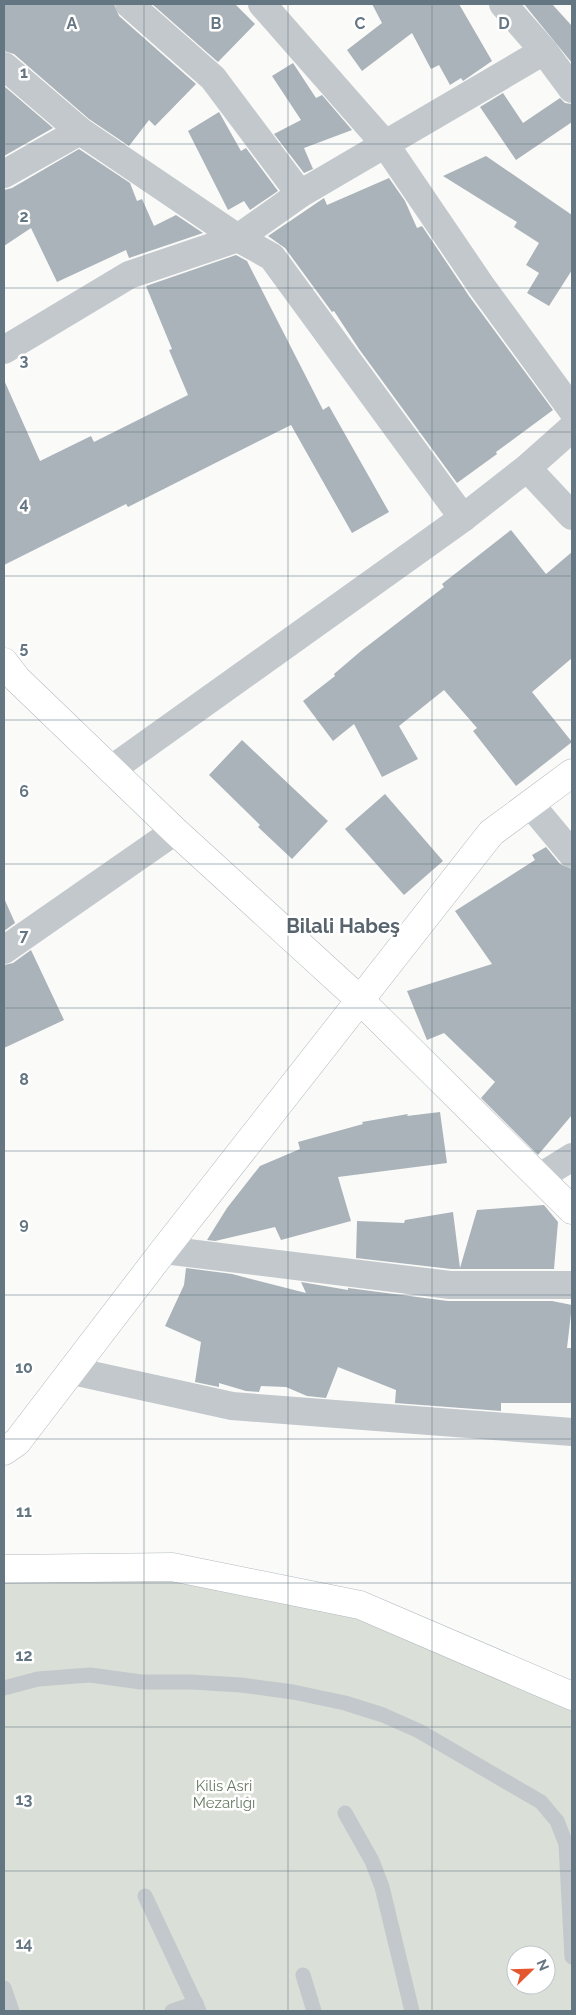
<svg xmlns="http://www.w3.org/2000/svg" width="576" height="2015" viewBox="0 0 576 2015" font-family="Raleway,sans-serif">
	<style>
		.green { fill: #dadfd7; fill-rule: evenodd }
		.building { fill: #aab3b9 }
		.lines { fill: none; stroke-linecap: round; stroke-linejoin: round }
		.secondary-casing { stroke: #b3babf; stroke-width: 29 }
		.lane { stroke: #c3c8cc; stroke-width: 15 }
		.street { stroke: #c3c8cc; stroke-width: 28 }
		.secondary { stroke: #fff; stroke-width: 28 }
		.grid { fill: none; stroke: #657683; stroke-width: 1; stroke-opacity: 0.55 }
		.labels { text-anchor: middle; stroke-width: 5; stroke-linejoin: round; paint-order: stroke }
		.park-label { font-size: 15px; fill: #687a64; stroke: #fff }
		.district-label { font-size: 20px; font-weight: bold; fill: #57646e; stroke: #fff }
		.grid-label { font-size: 16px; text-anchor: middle; font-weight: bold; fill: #657683; stroke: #fff; stroke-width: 5; stroke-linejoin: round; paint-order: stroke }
	</style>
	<rect width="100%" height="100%" fill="#fafaf8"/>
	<path class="green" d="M 180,1566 L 367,1604 L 572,1692 L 572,2011 L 4,2011 L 4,1569 ZM 516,1955 L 546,1955 L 546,1985 L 516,1985 Z"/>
	<g class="building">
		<polygon points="4,4 114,4 119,16 196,84 155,126 149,120 129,146 89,119 14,54 4,51"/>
		<polygon points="152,4 235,4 255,24 218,62"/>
		<polygon points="372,4 459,4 492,61 463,81 461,78 450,85 439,65 431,69 412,33 362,71 347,50 382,23"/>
		<polygon points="524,4 552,4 572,26 572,63"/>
		<polygon points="293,63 316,98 322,95 352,130 304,148 313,169 304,173 274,134 301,120 272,76"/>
		<polygon points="4,86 53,128 4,156"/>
		<polygon points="503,93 523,123 560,98 565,103 572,104 572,122 516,160 480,107"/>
		<polygon points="219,112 241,151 246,148 278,191 250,210 244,201 228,210 188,131"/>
		<polygon points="79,149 130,183 137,201 142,199 154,226 176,215 203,233 129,258 126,250 57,282 31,228 4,246 4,190 12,188"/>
		<polygon points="486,156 572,215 572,270 549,306 527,293 539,273 526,265 539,243 514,227 517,222 443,176"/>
		<polygon points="389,178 405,201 417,228 422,226 469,296 553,410 496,452 497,454 457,483 359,349 334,311 332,312 285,248 268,236 324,198 327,205"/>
		<polygon points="236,255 247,261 323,410 329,406 389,512 352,533 291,425 128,507 126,504 4,565 4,380 40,461 91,436 94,442 188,395 169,350 172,349 146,286"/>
		<polygon points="511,530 546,574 572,552 572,658 532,692 572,742 516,786 473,731 477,728 444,690 399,726 418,759 382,777 354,724 333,741 303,701 335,676 334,674 361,651 444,587 442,584"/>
		<polygon points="242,740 328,821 292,859 258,827 260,825 209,775"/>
		<polygon points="385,794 443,861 404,895 345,829"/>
		<polygon points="546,847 560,864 572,869 572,1115 538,1155 481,1098 495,1082 444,1033 427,1040 407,991 492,964 455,911 535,860 532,855"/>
		<polygon points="4,898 15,923 4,931"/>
		<polygon points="31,950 64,1020 4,1048 4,965 13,963"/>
		<polygon points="440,1112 447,1163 338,1177 351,1221 281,1240 275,1227 215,1241 207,1240 227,1208 260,1166 300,1149 298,1142 363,1124 362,1122 408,1114 407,1116"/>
		<polygon points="544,1205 558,1222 554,1269 451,1269 356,1258 357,1221 404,1223 405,1220 453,1212 460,1268 477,1210"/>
		<polygon points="186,1268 232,1274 306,1293 301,1282 348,1290 348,1288 448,1301 552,1301 572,1305 567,1348 572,1348 572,1403 501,1403 501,1411 395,1403 396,1390 338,1367 326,1398 307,1396 286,1387 261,1386 259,1392 246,1391 219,1383 219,1387 195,1382 201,1342 165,1326 184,1285"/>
	</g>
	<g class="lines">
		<defs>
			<g id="secondary">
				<polyline points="4,662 17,679 175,831 360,1000 572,1210"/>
				<polyline points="4,1451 17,1442 164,1250 491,833 572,773"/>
				<polyline points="4,1569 172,1567 360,1605 572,1696"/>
			</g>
		</defs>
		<use href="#secondary" class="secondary-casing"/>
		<g class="lane">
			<polyline points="4,1688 38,1679 90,1675 141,1682 191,1682 241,1685 293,1692 345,1703 383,1715 419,1731 541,1802 557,1821 566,1844 572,1957"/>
			<polyline points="345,1813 372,1861 382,1887 412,2011"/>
			<polyline points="145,1896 199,2011"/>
			<polyline points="303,1975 314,2011"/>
			<polyline points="4,1988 12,2011"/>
			<polyline points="172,2011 196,2003"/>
		</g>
		<g class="street">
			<polyline points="129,4 213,78 300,194"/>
			<polyline points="262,4 385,144 482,287 572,410"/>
			<polyline points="503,4 544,51 572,89"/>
			<polyline points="4,66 80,131 238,238 272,257 463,518"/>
			<polyline points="4,174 80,131"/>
			<polyline points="4,350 129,275 238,238 300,194 544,51"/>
			<polyline points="527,468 572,516"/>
			<polyline points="112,769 463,518 527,468 572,428"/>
			<polyline points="531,805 572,854"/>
			<polyline points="4,950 175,831"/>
			<polyline points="540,1177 572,1157"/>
			<polyline points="164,1250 450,1285 572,1285"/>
			<polyline points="73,1371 232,1406 572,1432"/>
		</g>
		<use href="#secondary" class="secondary"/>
	</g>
	<path class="grid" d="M 144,4 L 144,2011M 288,4 L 288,2011M 432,4 L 432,2011M 4,144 L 572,144M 4,288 L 572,288M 4,432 L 572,432M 4,576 L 572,576M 4,720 L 572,720M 4,864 L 572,864M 4,1008 L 572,1008M 4,1151 L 572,1151M 4,1295 L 572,1295M 4,1439 L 572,1439M 4,1583 L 572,1583M 4,1727 L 572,1727M 4,1871 L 572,1871"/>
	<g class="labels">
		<g class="park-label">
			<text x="224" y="1791">Kilis Asri<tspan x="224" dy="17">Mezarlığı</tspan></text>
		</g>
		<g class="district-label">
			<text x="343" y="933">Bilali Habeş</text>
		</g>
	</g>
	<g class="grid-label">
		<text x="72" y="29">A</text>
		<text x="216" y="29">B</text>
		<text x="360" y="29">C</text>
		<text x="504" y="29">D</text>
		<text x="24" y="78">1</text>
		<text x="24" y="222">2</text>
		<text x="24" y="366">3</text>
		<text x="24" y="509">4</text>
		<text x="24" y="653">5</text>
		<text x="24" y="797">6</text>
		<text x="24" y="941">7</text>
		<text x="24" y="1085">8</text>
		<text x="24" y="1229">9</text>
		<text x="24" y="1373">10</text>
		<text x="24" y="1517">11</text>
		<text x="24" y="1661">12</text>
		<text x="24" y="1805">13</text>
		<text x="24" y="1949">14</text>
	</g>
	<rect width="576" height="2015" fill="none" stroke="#657683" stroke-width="10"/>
	<g transform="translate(531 1970) rotate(67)"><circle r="24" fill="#ffffff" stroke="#c1c8cd"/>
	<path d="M0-4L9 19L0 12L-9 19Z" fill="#e4572e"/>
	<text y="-8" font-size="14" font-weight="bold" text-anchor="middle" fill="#657683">N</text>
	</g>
</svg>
